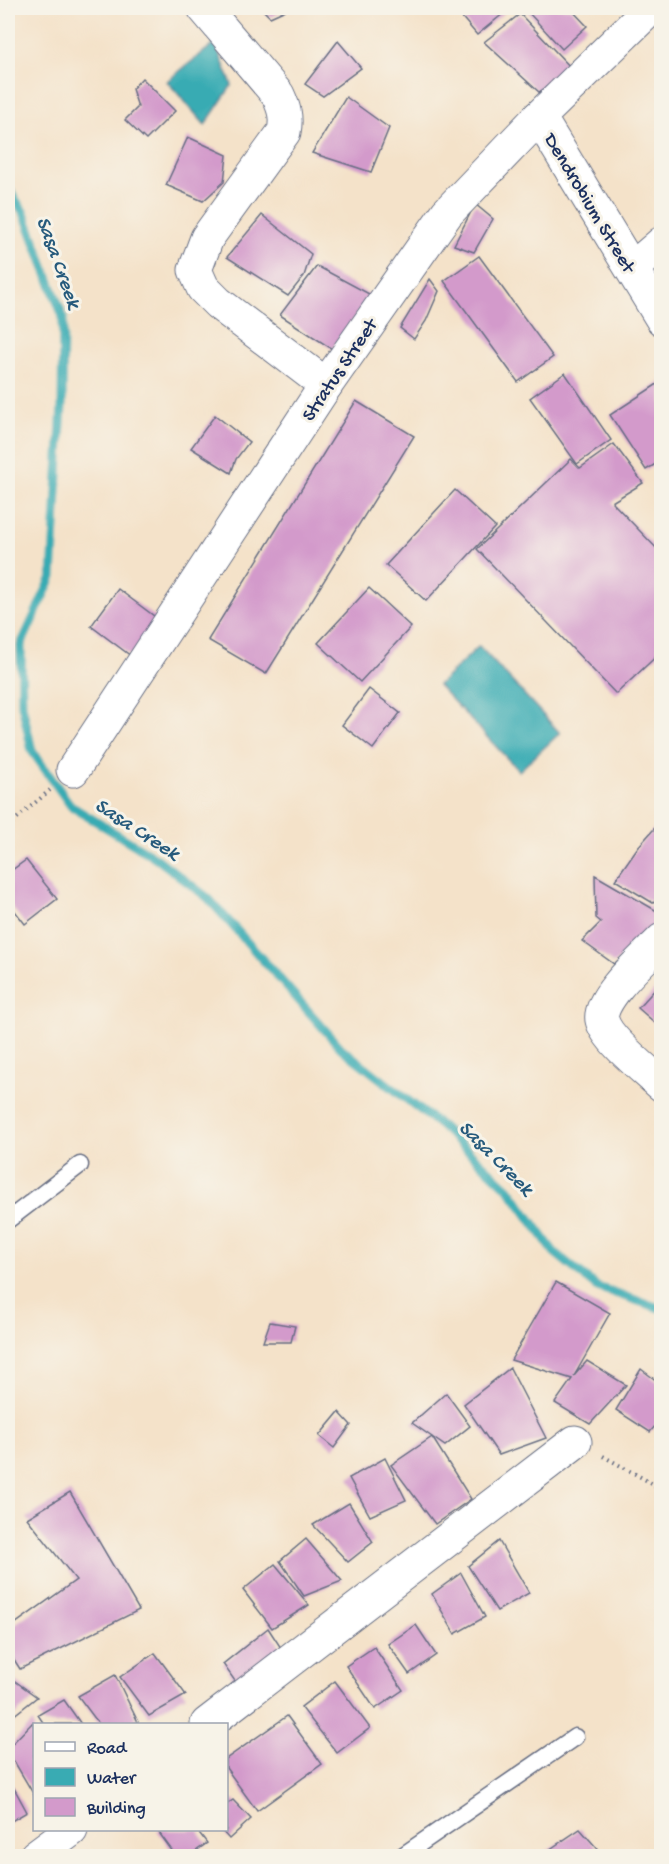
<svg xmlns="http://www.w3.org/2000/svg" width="669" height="1864" viewBox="0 0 669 1864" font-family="'Gochi Hand',sans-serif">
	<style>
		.water { fill: #39abb3; stroke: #2a6d88; stroke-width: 1.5 }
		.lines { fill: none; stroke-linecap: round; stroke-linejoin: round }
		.stream { stroke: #39abb3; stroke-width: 9 }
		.building { fill: #d39acb }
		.service-casing { stroke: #676e83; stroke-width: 19 }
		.minor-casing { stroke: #676e83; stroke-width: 35 }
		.path { stroke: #676e83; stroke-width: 4; stroke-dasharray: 1.5 4.5; stroke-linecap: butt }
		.service { stroke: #fff; stroke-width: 16 }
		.minor { stroke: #fff; stroke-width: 33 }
		.labels { text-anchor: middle; stroke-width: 6; stroke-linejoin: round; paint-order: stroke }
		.street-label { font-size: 20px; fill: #1b2f5e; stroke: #f7f3e8 }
		.water-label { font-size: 21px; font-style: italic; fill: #265a7c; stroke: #f7f3e8 }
	</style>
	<rect width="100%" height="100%" fill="#f7f3e8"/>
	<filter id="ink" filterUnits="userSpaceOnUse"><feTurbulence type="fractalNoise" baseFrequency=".0167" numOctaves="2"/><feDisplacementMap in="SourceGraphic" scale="12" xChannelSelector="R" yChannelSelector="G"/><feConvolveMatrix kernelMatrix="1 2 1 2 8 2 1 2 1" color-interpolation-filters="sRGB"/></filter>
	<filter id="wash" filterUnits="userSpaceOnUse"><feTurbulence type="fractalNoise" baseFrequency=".008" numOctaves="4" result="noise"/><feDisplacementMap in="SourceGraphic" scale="24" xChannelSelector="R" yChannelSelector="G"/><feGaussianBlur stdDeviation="1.35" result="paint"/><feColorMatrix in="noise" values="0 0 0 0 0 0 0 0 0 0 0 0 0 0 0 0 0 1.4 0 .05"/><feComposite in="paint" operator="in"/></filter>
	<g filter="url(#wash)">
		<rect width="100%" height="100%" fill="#f4e2c9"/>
		<g class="water">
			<polygon points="215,43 232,85 205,125 167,81"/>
			<polygon points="479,646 560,733 519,771 438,685"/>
		</g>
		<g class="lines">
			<polyline class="stream" points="8,188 24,213 63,317 62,405 52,577 21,645 22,705 32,751 71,806 156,858 208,898 341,1048 441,1126 509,1189 554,1252 597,1287 662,1309"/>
		</g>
		<g id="blocks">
			<g class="building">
				<polygon points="261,8 290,8 270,17"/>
				<polygon points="454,8 510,8 477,35"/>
				<polygon points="532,8 570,8 587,26 562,49 527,11"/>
				<polygon points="520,14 572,69 539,92 484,42"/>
				<polygon points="338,41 361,68 323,96 305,84"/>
				<polygon points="142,78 175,111 146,140 125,120 138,107 132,89"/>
				<polygon points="346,97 389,128 371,172 312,153"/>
				<polygon points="188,137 227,155 224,182 203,201 166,185"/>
				<polygon points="475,204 493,219 474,252 454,245"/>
				<polygon points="262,215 311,254 304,276 288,296 227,257"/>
				<polygon points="479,256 553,357 518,382 444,281"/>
				<polygon points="317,266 371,295 332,349 280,315"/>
				<polygon points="430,279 439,291 426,321 414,339 400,328"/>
				<polygon points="565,373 611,440 577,464 530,398"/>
				<polygon points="662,381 662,460 646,470 610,415"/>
				<polygon points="356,401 414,436 266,674 208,640"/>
				<polygon points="215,415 249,442 236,459 231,473 191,448"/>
				<polygon points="614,444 643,483 612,502 662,554 662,651 616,694 477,549 571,459 580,468"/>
				<polygon points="455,490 495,527 426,601 386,565"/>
				<polygon points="369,588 411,627 360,682 318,643"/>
				<polygon points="118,589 158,619 131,656 91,626"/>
				<polygon points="369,689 400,713 373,749 342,725"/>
				<polygon points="662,820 662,896 653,903 615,880 638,847"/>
				<polygon points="26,860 57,899 25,924 8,902 8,873"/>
				<polygon points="595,875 662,914 662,920 614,964 582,941 601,922 596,918"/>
				<polygon points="662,982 662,1029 638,1008"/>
				<polygon points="556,1282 610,1313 574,1376 587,1361 626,1385 590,1424 555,1403 572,1379 511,1360"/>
				<polygon points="270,1322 295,1326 291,1342 263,1342"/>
				<polygon points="510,1368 546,1438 499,1455 464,1404"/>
				<polygon points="641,1369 662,1385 662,1418 650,1432 616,1410"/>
				<polygon points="446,1393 470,1426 445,1446 432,1437 471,1499 435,1524 391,1465 432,1437 412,1423"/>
				<polygon points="339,1412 351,1425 334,1448 319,1436"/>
				<polygon points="385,1458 406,1500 370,1516 349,1478"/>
				<polygon points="70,1492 139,1610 20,1669 8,1650 8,1629 76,1580 27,1518"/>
				<polygon points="349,1503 373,1542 348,1562 313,1525"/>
				<polygon points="306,1539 342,1581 304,1596 280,1561"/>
				<polygon points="499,1541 529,1593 497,1611 468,1566"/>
				<polygon points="275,1564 309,1605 272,1628 243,1590"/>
				<polygon points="461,1573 485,1617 455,1634 432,1594"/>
				<polygon points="416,1625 436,1655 409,1674 388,1644"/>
				<polygon points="268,1628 283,1651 237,1684 223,1664"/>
				<polygon points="374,1647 403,1690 375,1709 346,1666"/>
				<polygon points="155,1653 186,1695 149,1716 120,1677"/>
				<polygon points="115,1675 138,1722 134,1724 99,1724 78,1696"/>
				<polygon points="15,1681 37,1697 8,1720 8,1690"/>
				<polygon points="335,1681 370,1728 337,1753 301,1707"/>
				<polygon points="64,1700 81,1724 44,1724 38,1715"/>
				<polygon points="287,1716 322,1764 257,1811 226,1768 226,1759"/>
				<polygon points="33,1722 34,1727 34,1795 8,1751 8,1748"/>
				<polygon points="8,1777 27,1812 8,1823"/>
				<polygon points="233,1800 251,1819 229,1839 221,1830 226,1830 226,1805"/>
				<polygon points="580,1829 604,1856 540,1856"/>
				<polygon points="157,1830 197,1830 207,1843 189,1856 176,1856"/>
			</g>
		</g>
	</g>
	<g filter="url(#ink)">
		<use href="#blocks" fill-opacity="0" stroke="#676e83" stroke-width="1.5"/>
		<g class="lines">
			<defs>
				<g id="service">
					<polyline points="8,1220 80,1165"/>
					<polyline points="402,1856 575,1737"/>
				</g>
				<g id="minor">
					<path d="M 204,8 L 278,95 C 284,108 287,117 284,132 L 207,238 L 195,270 L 203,288 L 218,303 L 326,385"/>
					<polyline points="539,117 662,319"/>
					<polyline points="632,269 662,243"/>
					<polyline points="73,770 326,385 447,213 539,117 651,8"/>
					<path d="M 662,940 C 647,956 597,999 602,1020 C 606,1039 647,1071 662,1085"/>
					<polyline points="207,1724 575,1442"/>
					<polyline points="36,1856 71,1830"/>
				</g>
			</defs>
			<use href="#service" class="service-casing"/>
			<use href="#minor" class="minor-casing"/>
			<g class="path">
				<polyline points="8,826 50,790"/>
				<polyline points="603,1456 653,1484 662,1494"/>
			</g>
			<use href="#service" class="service"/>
			<use href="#minor" class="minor"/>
		</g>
	</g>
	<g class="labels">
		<g class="street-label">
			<text transform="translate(591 202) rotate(59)" y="7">Dendrobium Street</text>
			<text transform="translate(338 369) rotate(-56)" y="7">Stratus Street</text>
		</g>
		<g class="water-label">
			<text transform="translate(60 262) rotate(70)" y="7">Sasa Creek</text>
			<text transform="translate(138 828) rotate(33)" y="7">Sasa Creek</text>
			<text transform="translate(497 1157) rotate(45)" y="7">Sasa Creek</text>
		</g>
	</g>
	<rect width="669" height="1864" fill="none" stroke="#f7f3e8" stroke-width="30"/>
	<rect x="33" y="1723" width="195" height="108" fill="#f7f3e8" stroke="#9fa5b1" stroke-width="1.5"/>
	<rect x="45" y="1742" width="30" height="9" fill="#ffffff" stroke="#9fa5b1" stroke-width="1.5"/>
	<text x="87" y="1753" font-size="18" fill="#1b2f5e">Road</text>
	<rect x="45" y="1768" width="30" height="18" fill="#39abb3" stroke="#9fa5b1" stroke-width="1.5"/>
	<text x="87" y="1783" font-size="18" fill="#1b2f5e">Water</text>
	<rect x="45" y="1798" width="30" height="18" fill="#d39acb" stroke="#9fa5b1" stroke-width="1.5"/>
	<text x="87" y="1813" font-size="18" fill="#1b2f5e">Building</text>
</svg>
